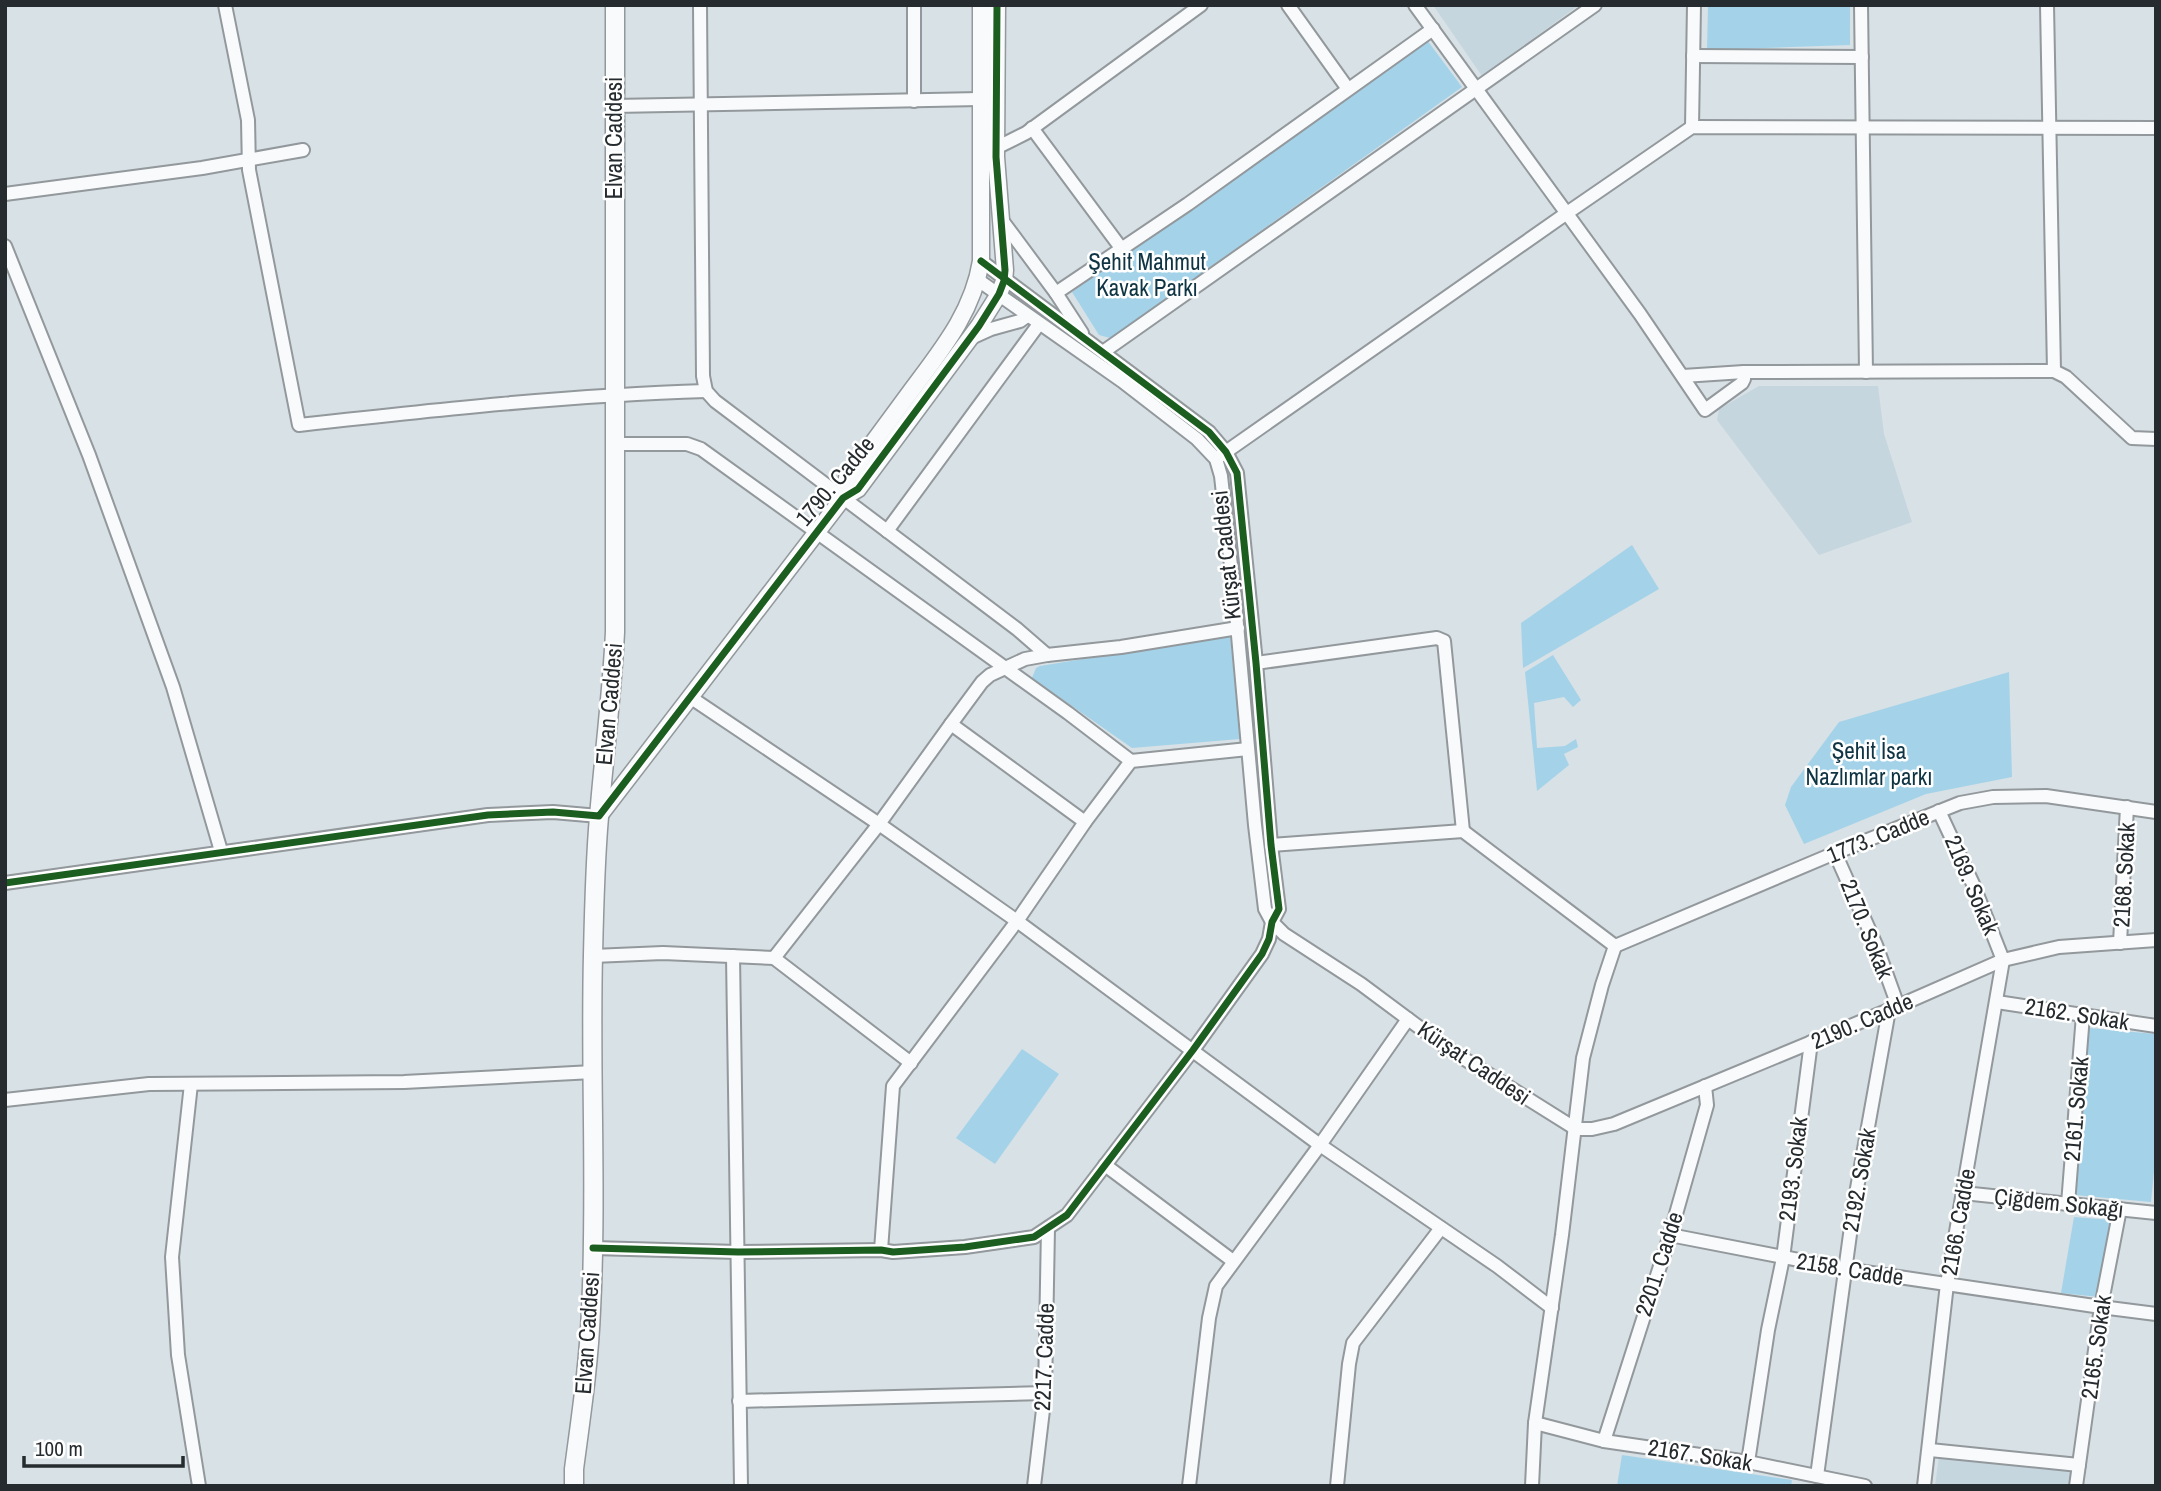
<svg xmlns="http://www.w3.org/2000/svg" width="2161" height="1491" viewBox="0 0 2161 1491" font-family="'Archivo Narrow',sans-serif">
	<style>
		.built { fill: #c5d6de }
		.green { fill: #a4d3e9 }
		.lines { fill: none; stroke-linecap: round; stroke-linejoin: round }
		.minor-casing { stroke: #92989c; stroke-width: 16 }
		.tertiary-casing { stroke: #92989c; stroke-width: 19 }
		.secondary-casing { stroke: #92989c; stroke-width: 21 }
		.minor { stroke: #f9fafb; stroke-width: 12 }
		.tertiary { stroke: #f9fafb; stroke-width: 16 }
		.secondary { stroke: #f9fafb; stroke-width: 18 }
		.cycleway-casing { stroke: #fff; stroke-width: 11 }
		.cycleway { stroke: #1b5e20; stroke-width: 7 }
		.labels { text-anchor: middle; stroke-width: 5; stroke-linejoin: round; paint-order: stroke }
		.street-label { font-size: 23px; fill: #252b2e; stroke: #fff }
		.park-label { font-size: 23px; fill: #0f3444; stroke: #fff }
	</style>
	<rect width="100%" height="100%" fill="#d8e1e5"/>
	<g class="built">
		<polygon points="1433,5 1579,5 1482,76"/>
		<polygon points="1759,386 1878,386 1884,434 1912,522 1819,555 1717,420 1719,409"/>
		<polygon points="1939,1456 2071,1470 2069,1486 1935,1486"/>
	</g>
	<g class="green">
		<polygon points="1708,5 1850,5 1850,45 1707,50"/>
		<polygon points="1427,40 1462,87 1126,327 1110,338 1099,335 1072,292"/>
		<polygon points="1632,545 1659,589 1523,668 1521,623"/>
		<polygon points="1230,635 1240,739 1132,748 1032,678 1036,668 1040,666"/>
		<polygon points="1553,655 1581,700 1573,707 1564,697 1534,703 1537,748 1565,746 1576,739 1578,747 1564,754 1569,765 1537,791 1525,672"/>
		<polygon points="2009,672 2012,777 1926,794 1804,844 1785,805 1791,787 1839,722"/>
		<polygon points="2089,1028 2156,1034 2156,1151 2151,1202 2075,1195"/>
		<polygon points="1022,1049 1059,1074 995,1164 956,1138"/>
		<polygon points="2074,1217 2112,1220 2099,1297 2061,1293"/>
		<polygon points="1622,1455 1792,1480 1791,1486 1617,1486"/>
	</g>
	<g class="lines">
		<defs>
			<g id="minor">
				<path d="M 225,5 L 248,120 L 249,170 L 299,425 C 434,410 570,395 706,391"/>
				<polyline points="700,5 703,376 706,391 715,401 1017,629 1047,655"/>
				<polyline points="914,5 914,101"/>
				<polyline points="1288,5 1348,89"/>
				<polyline points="1415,5 1640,314 1705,410 1742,383 1744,379 1744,372"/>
				<polyline points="1861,5 1866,372"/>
				<polyline points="2047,5 2054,371 2066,377 2132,438 2156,439"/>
				<polyline points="1693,56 1862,57"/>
				<polyline points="614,106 980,99"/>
				<polyline points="1692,127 1694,5"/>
				<polyline points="1032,128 1121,248"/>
				<polyline points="996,148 1026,133 1201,5"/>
				<polyline points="5,194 202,168 303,150"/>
				<polyline points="1001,219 1056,293 1082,333"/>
				<polyline points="5,246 89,455 173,687 221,851"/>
				<polyline points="978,280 1122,381 1197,439 1216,459 1221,476 1235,602 1255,825 1265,909 1272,922 1284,934 1361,984 1447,1048 1576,1129"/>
				<polyline points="1056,293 1188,204 1433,29"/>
				<polyline points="971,338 991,329 1020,321 1027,316"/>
				<polyline points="1103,352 1595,5"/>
				<polyline points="1683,376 1744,372 2054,371"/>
				<polyline points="615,444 687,444 701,449 1068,713 1131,761"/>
				<polyline points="1220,456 1567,213 1692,127 2156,128"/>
				<polyline points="887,531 1039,324"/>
				<polyline points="1256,663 1437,638 1444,641 1463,831"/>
				<polyline points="690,697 879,824 1017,921 1320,1145 1497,1266 1552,1308"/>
				<polyline points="951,724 1085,822"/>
				<polyline points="1271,845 1463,831 1615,946 1602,985 1583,1058 1562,1235 1535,1423 1532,1486"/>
				<polyline points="1835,853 1876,945 1898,1006"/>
				<polyline points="5,883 488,815 553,812 599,816"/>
				<polyline points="2120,943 2127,807"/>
				<polyline points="1615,946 1835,853 1960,803 1993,797 2046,796 2156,812"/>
				<polyline points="593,956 663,953 774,958 879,824 951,724 982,682 990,675 1025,659 1047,655 1121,647 1238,628"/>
				<polyline points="733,956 741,1486"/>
				<polyline points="774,958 911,1063"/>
				<polyline points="1997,1002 2156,1026"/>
				<polyline points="191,1084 172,1257 178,1355 199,1486"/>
				<polyline points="5,1100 149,1084 404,1082 593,1072"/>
				<polyline points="1576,1129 1592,1129 1614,1124 1889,1010 2003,960 2059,947 2156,940"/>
				<polyline points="1105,1165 1233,1261"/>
				<polyline points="1963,1193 2156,1213"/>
				<polyline points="2068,1204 2083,1015"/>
				<polyline points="1670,1235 1845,1269 2101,1307 2156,1314"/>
				<polyline points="593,1248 738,1252 881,1250 893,1252 965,1247 1034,1237 1067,1215 1193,1050 1262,954 1269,939 1272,922 1279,909 1271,845 1256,663 1237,473 1226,452 1209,432 981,261"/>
				<polyline points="881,1250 893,1086 1017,921 1085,822 1131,761 1248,749"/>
				<polyline points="739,1401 1045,1393"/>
				<polyline points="1535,1423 1604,1441 1748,1462 1865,1486"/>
				<polyline points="1604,1441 1670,1235 1707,1105 1705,1086"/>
				<polyline points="1930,1450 2079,1465"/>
				<polyline points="1748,1462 1768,1330 1783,1258 1811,1042"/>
				<polyline points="1817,1476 1854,1205 1889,1010"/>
				<polyline points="1034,1486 1045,1393 1048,1228"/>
				<polyline points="1189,1486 1209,1318 1216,1286 1320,1145 1408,1019"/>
				<polyline points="1337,1486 1349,1364 1353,1343 1441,1228"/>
				<polyline points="1924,1486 1947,1284 2003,960 1973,884 1939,811"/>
				<polyline points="2076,1486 2101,1307 2120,1209"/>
			</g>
			<g id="tertiary">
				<path d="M 843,498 L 847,478 C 869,448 891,418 914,387 C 943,348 973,311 981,261 L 981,5"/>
				<polyline points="599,816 843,498 858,489 979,326 999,294 1004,281 1005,270 996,157 997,5"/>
			</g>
			<path id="secondary" d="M 574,1486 L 574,1469 C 581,1416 589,1363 591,1310 C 597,1192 590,1073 593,955 C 594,909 595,862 599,817 C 604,755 612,694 615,632 L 615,5"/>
		</defs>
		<use href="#minor" class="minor-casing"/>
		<use href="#tertiary" class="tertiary-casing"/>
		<use href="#secondary" class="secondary-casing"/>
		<use href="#minor" class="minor"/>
		<use href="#tertiary" class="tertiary"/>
		<use href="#secondary" class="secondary"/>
		<defs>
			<g id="cycleway">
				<polyline points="5,883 488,815 553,812 599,816 843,498 858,489 979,326 999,294 1004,281 1005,270 996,157 997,5"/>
				<polyline points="593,1248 738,1252 881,1250 893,1252 965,1247 1034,1237 1067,1215 1193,1050 1262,954 1269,939 1272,922 1279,909 1271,845 1256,663 1237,473 1226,452 1209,432 981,261"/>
			</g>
		</defs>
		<use href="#cycleway" class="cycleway-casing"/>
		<use href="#cycleway" class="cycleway"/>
	</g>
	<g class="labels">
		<g class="street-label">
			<text transform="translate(614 138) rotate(-90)" y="8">Elvan Caddesi</text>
			<text transform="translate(835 481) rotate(-50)" y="8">1790. Cadde</text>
			<text transform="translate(1226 555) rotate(-96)" y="8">Kürşat Caddesi</text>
			<text transform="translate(609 704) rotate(-85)" y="8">Elvan Caddesi</text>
			<text transform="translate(1878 836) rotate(-22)" y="8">1773. Cadde</text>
			<text transform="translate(2124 875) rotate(-87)" y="8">2168. Sokak</text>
			<text transform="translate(1972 885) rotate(67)" y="8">2169. Sokak</text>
			<text transform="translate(1867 929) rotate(68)" y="8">2170. Sokak</text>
			<text transform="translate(2077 1014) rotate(9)" y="8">2162. Sokak</text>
			<text transform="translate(1862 1021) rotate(-23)" y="8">2190. Cadde</text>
			<text transform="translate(1474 1063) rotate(34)" y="8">Kürşat Caddesi</text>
			<text transform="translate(2076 1109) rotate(-85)" y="8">2161. Sokak</text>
			<text transform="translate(1793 1169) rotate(-83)" y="8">2193. Sokak</text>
			<text transform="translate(1859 1180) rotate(-80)" y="8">2192. Sokak</text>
			<text transform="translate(2059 1203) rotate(6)" y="8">Çiğdem Sokağı</text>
			<text transform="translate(1958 1222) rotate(-80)" y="8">2166. Cadde</text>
			<text transform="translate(1659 1264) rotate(-72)" y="8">2201. Cadde</text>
			<text transform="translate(1850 1269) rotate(9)" y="8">2158. Cadde</text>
			<text transform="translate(587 1333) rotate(-86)" y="8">Elvan Caddesi</text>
			<text transform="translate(2096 1347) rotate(-82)" y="8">2165. Sokak</text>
			<text transform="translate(1044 1357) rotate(-88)" y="8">2217. Cadde</text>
			<text transform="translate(1700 1455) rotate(9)" y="8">2167. Sokak</text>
		</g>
		<g class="park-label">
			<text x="1147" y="270">Şehit Mahmut<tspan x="1147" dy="26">Kavak Parkı</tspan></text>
			<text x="1869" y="759">Şehit İsa<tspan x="1869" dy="26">Nazlımlar parkı</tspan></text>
		</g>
	</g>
	<rect width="2161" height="1491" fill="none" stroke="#252b2e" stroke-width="14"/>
	<path d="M24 1456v10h159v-10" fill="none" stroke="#252b2e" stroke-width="3.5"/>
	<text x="35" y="1456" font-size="21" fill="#252b2e" stroke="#ffffff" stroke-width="5" paint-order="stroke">100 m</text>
</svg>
